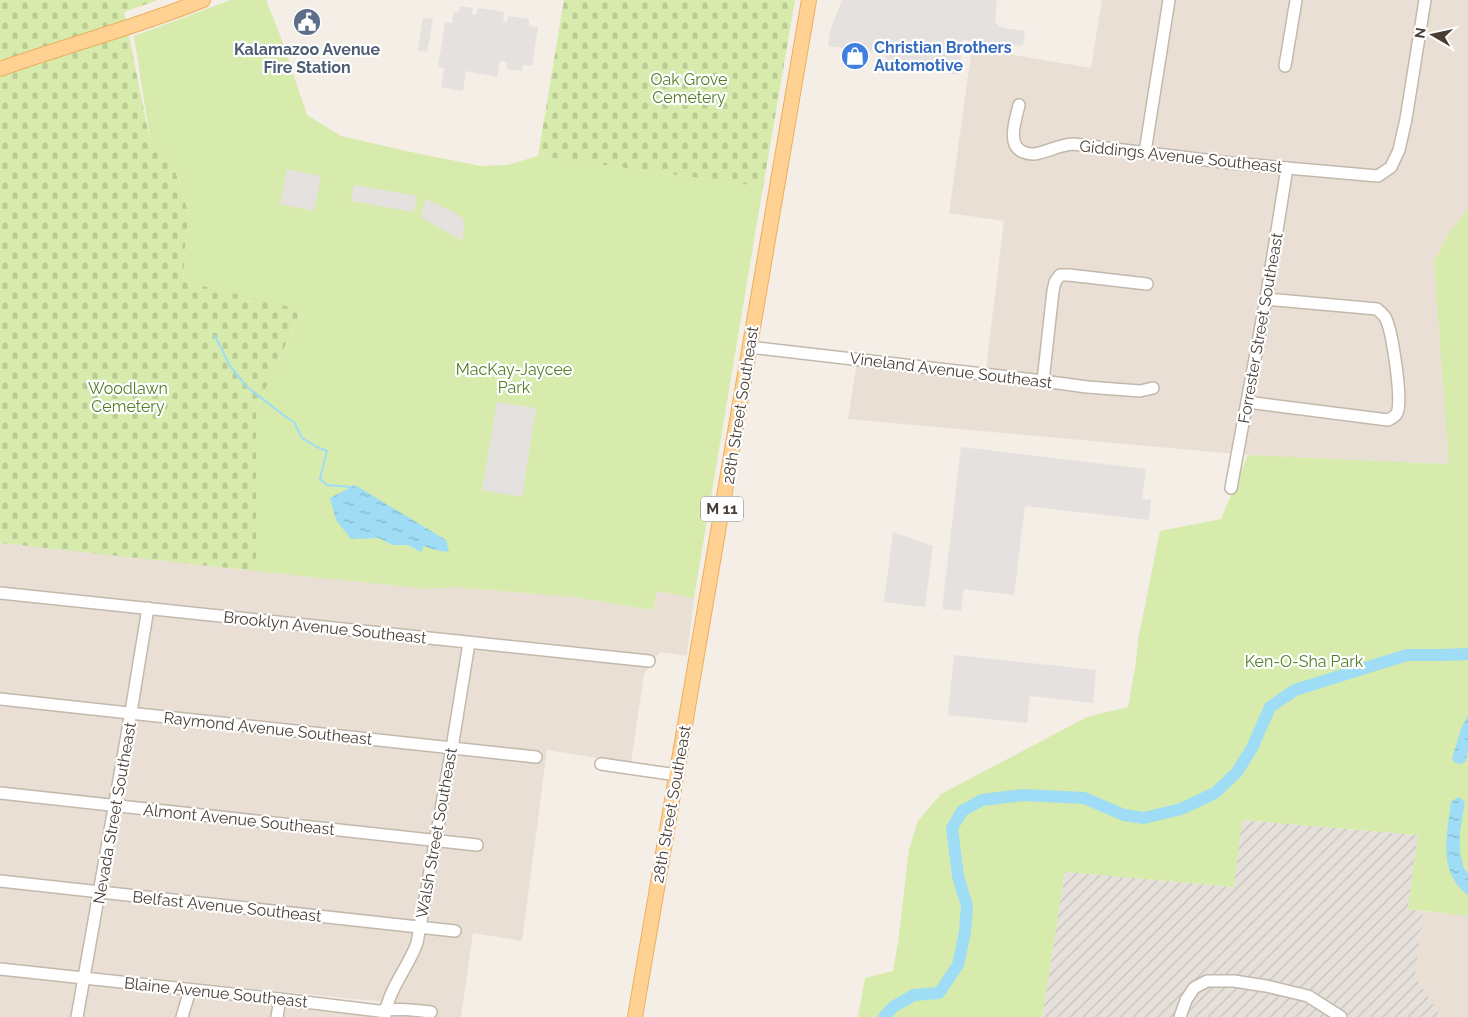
<svg xmlns="http://www.w3.org/2000/svg" width="1468" height="1017" viewBox="0 0 1468 1017" font-family="Raleway,sans-serif">
	<style>
		.residential { fill: #e9dfd4 }
		.industrial { fill: url(#industrial-furrows) }
		.cemetery { fill: url(#cemetery-stones) }
		.park { fill: #d7ebac }
		.parking { fill: #e5e1df }
		.water { fill: url(#water-ripples) }
		.lines { fill: none; stroke-linecap: round; stroke-linejoin: round }
		.stream { stroke: #9eddf5; stroke-width: 2 }
		.river { stroke: #9eddf5; stroke-width: 12 }
		.minor-casing { stroke: #c3b8ab; stroke-width: 14 }
		.major-casing { stroke: #ecae5d; stroke-width: 16 }
		.minor { stroke: #fff; stroke-width: 11 }
		.major { stroke: #ffd294; stroke-width: 14 }
		.labels { text-anchor: middle; stroke-width: 4.5; stroke-linejoin: round; paint-order: stroke }
		.shield { fill: #fff; stroke: #7f7872; stroke-width: 1 }
		.shield-label { font-size: 15px; font-weight: bold; fill: #483e35 }
		.shop-label { font-size: 16px; font-weight: bold; fill: #366cbe; stroke: #fff; text-anchor: start }
		.service-label { font-size: 16px; font-weight: bold; fill: #4e5e75; stroke: #fff }
		.park-label { font-size: 16px; fill: #527e24; stroke: #fff }
		.street-label { font-size: 16px; fill: #483e35; stroke: #fff }
	</style>
	<defs>
		<pattern id="industrial-furrows" width="10" height="10" patternUnits="userSpaceOnUse" patternTransform="scale(1.25)"><rect width="10" height="10" fill="#e6e0db"/><path d="M-1 1l2-2M0 10L10 0M9 11l2-2" fill="none" stroke="#c7c1bd"/></pattern>
		<pattern id="cemetery-stones" width="16" height="16" patternUnits="userSpaceOnUse" patternTransform="scale(1.25)"><rect width="16" height="16" fill="#d7ebac"/><path d="M2 7V4a2 2 0 0 1 4 0v3zM10 15v-3a2 2 0 0 1 4 0v3z" fill="#bacb95"/></pattern>
		<pattern id="water-ripples" width="26" height="14" patternUnits="userSpaceOnUse" patternTransform="scale(1.25)"><rect width="26" height="14" fill="#9eddf5"/><path d="M2 4q2-2 4 0t4 0M15 11q2-2 4 0t4 0" fill="none" stroke="#83b5c7"/></pattern>
	</defs>
	<rect width="100%" height="100%" fill="#f4eee6"/>
	<g class="residential">
		<polygon points="1102,0 1468,0 1468,209 1448,234 1434,262 1450,464 1248,455 848,419 858,355 986,369 1004,221 949,213 972,48 1091,68"/>
		<polygon points="0,543 427,589 453,587 574,597 653,610 657,591 694,598 687,656 660,652 644,674 631,763 547,750 522,941 473,933 461,1017 392,1017 396,993 417,956 464,649 410,946 405,964 384,1002 0,963"/>
		<polygon points="1423,911 1468,916 1468,1017 1441,1017 1415,976"/>
		<polygon points="0,974 78,982 72,1017 0,1017"/>
		<polygon points="87,985 370,1013 391,1017 82,1017"/>
	</g>
	<polygon class="industrial" points="1241,820 1418,835 1408,909 1423,911 1415,976 1441,1017 1042,1017 1065,872 1234,887"/>
	<g class="cemetery">
		<polygon points="0,0 158,0 124,12 151,145 171,157 188,211 183,281 302,309 256,410 256,571 0,543"/>
		<polygon points="564,0 795,0 763,187 538,156"/>
	</g>
	<g class="park">
		<polygon points="231,0 266,0 280,35 307,115 341,136 406,151 481,166 507,165 538,156 763,187 694,598 657,591 653,610 574,597 453,587 427,589 256,571 256,410 302,310 183,281 188,211 171,157 151,145 134,36"/>
		<polygon points="1468,209 1468,916 1408,909 1418,835 1242,820 1234,887 1065,872 1042,1017 858,1017 865,978 893,971 898,943 909,849 918,821 941,794 1087,717 1128,707 1136,662 1138,640 1160,531 1221,519 1248,455 1449,464 1434,262 1448,234"/>
	</g>
	<g class="parking">
		<polygon points="842,0 997,0 995,22 1000,27 1025,31 1023,46 963,40 959,75 887,65 887,59 882,53 828,46 831,28"/>
		<polygon points="460,6 473,8 472,14 476,15 478,8 504,12 503,21 507,22 508,16 529,19 529,26 538,27 532,66 523,65 522,71 507,69 507,62 500,61 497,77 466,71 463,91 441,87 444,68 438,67 445,22 452,23 454,12 459,12"/>
		<polygon points="423,18 433,19 427,52 418,50"/>
		<polygon points="287,169 321,176 314,211 280,204"/>
		<polygon points="354,185 417,196 414,212 351,201"/>
		<polygon points="426,199 450,210 463,218 464,226 462,241 421,217"/>
		<polygon points="497,402 536,408 522,497 482,490"/>
		<polygon points="961,447 1146,469 1142,499 1151,500 1149,520 1025,506 1014,595 964,589 961,611 942,609"/>
		<polygon points="893,532 933,546 925,607 884,602"/>
		<polygon points="954,655 1096,670 1093,703 1030,696 1027,723 948,715"/>
	</g>
	<g class="water">
		<polygon points="355,485 446,540 449,552 435,550 424,546 421,552 408,545 392,545 379,538 351,539 336,520 330,498"/>
		<polygon points="1468,715 1468,749 1466,761 1461,764 1455,763 1452,758 1461,729"/>
		<path d="M 1458,797 L 1465,801 L 1460,833 L 1460,853 L 1464,868 L 1468,873 L 1468,895 C 1437,872 1447,835 1451,802 Z"/>
	</g>
	<g class="lines">
		<polyline class="stream" points="215,336 230,366 247,387 286,417 294,422 302,438 317,447 327,451 320,479 327,485 351,487"/>
		<polyline class="river" points="884,1017 893,1007 914,995 939,993 958,965 965,932 967,906 958,876 952,828 962,811 982,800 1023,795 1084,798 1124,815 1144,818 1181,809 1215,793 1237,772 1252,748 1270,707 1295,690 1407,655 1441,655 1468,654"/>
		<defs>
			<g id="minor">
				<polyline points="1285,66 1296,0"/>
				<path d="M 1019,105 C 1016,119 1006,145 1023,152 C 1028,154 1033,155 1039,153 C 1052,150 1059,145 1073,144 L 1231,163 L 1378,176 L 1391,167 L 1399,150 L 1406,119 L 1425,0"/>
				<polyline points="1145,152 1169,0"/>
				<polyline points="749,347 1043,381 1087,387 1140,391 1153,388"/>
				<polyline points="1043,381 1053,291 1055,282 1060,275 1069,275 1147,284"/>
				<path d="M 1247,402 L 1388,420 C 1392,418 1395,417 1397,413 C 1403,401 1392,329 1385,317 C 1383,314 1379,311 1377,309 L 1266,299"/>
				<polyline points="1231,488 1266,299 1287,168"/>
				<polyline points="0,593 649,661"/>
				<polyline points="0,699 536,757"/>
				<polyline points="601,764 677,775"/>
				<polyline points="0,793 477,845"/>
				<polyline points="0,881 455,931"/>
				<path d="M 0,969 L 280,999 L 379,1011 C 397,1008 414,1010 431,1012"/>
				<path d="M 385,1015 C 389,988 408,968 417,943 L 452,748 L 469,643"/>
				<polyline points="77,1017 131,712 148,608"/>
				<polyline points="182,1017 190,990"/>
				<polyline points="277,1017 280,999"/>
				<polyline points="1180,1017 1186,1000 1194,988 1207,981 1234,981 1266,986 1308,996 1341,1017"/>
			</g>
			<g id="major">
				<path d="M 0,69 C 67,45 137,27 203,0"/>
				<polyline points="635,1017 809,0"/>
			</g>
		</defs>
		<use href="#minor" class="minor-casing"/>
		<use href="#major" class="major-casing"/>
		<use href="#minor" class="minor"/>
		<use href="#major" class="major"/>
	</g>
	<defs>
		<symbol id="civic-disc" viewBox="-11 -11 22 22"><circle r="9.5" fill="#5c6f8a" stroke="#fff"/><path d="M-.6-6.5H3V-4.5H.6V-3L4-1V1h2V6H-6V1h2V-1L-.6-3ZM-1.2 2.5V6h2.4V2.5Z" fill="#fff"/></symbol>
		<symbol id="shop-disc" viewBox="-11 -11 22 22"><circle r="9.5" fill="#3f7fe0" stroke="#fff"/><path d="M-5-2.5h2.3a2.7 3.5 0 0 1 5.4 0H5L5.5 6h-11ZM-1.5-2.5h3a1.5 2.3 0 0 0-3 0Z" fill="#fff"/></symbol>
	</defs>
	<g fill-rule="evenodd">
		<use href="#civic-disc" x="291" y="6" width="32" height="32"/>
		<use href="#shop-disc" x="839" y="40" width="32" height="32"/>
	</g>
	<g class="labels">
		<rect class="shield" x="701" y="496.5" width="42" height="25" rx="4"/>
		<g class="shield-label">
			<text x="722" y="514">M 11</text>
		</g>
		<g class="shop-label">
			<text x="874" y="53">Christian Brothers<tspan x="874" dy="18">Automotive</tspan></text>
		</g>
		<g class="service-label">
			<text x="307" y="55">Kalamazoo Avenue<tspan x="307" dy="18">Fire Station</tspan></text>
		</g>
		<g class="park-label">
			<text x="689" y="85">Oak Grove<tspan x="689" dy="18">Cemetery</tspan></text>
			<text x="514" y="375">MacKay-Jaycee<tspan x="514" dy="18">Park</tspan></text>
			<text x="128" y="394">Woodlawn<tspan x="128" dy="18">Cemetery</tspan></text>
			<text x="1304" y="667">Ken-O-Sha Park</text>
		</g>
		<g class="street-label">
			<text transform="translate(1181 156) rotate(6)" y="6">Giddings Avenue Southeast</text>
			<text transform="translate(1260 328) rotate(-80)" y="6">Forrester Street Southeast</text>
			<text transform="translate(951 370) rotate(7)" y="6">Vineland Avenue Southeast</text>
			<text transform="translate(740 405) rotate(-81)" y="6">28th Street Southeast</text>
			<text transform="translate(325 627) rotate(6)" y="6">Brooklyn Avenue Southeast</text>
			<text transform="translate(268 728) rotate(6)" y="6">Raymond Avenue Southeast</text>
			<text transform="translate(671 804) rotate(-80)" y="6">28th Street Southeast</text>
			<text transform="translate(114 813) rotate(-80)" y="6">Nevada Street Southeast</text>
			<text transform="translate(239 819) rotate(6)" y="6">Almont Avenue Southeast</text>
			<text transform="translate(436 833) rotate(-80)" y="6">Walsh Street Southeast</text>
			<text transform="translate(227 906) rotate(6)" y="6">Belfast Avenue Southeast</text>
			<text transform="translate(216 992) rotate(6)" y="6">Blaine Avenue Southeast</text>
		</g>
	</g>
	<g transform="translate(1433 35) rotate(279)" stroke="#ffffff" stroke-width="4" paint-order="stroke">
	<path d="M0-4L9 19L0 12L-9 19Z" fill="#483e35"/>
	<text y="-8" font-size="14" font-weight="bold" text-anchor="middle" fill="#483e35">N</text>
	</g>
</svg>
